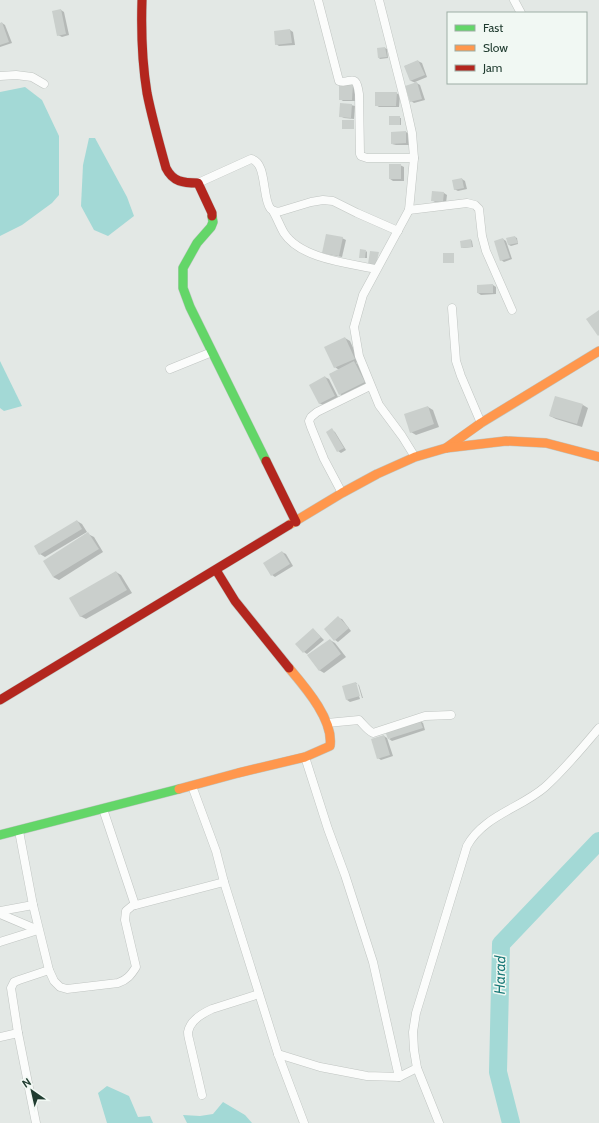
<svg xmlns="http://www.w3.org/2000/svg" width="599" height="1123" viewBox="0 0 599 1123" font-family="Cabin,sans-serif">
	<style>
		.water { fill: #a3d9d6 }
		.shadow { fill: #0003 }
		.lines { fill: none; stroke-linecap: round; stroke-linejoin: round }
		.river { stroke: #a3d9d6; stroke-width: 18 }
		.building { fill: #cacfcc }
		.street-casing { stroke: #c0c5c2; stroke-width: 9 }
		.fast-casing { stroke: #bec6c2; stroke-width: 10 }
		.slow-casing { stroke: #bec6c2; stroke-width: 10 }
		.jam-casing { stroke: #bec6c2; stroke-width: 10 }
		.street { stroke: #fbfcfb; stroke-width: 8 }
		.fast { stroke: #63d668; stroke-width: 9 }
		.slow { stroke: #ff974d; stroke-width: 9 }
		.jam { stroke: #b3261e; stroke-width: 9 }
		.labels { text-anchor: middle; stroke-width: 3; stroke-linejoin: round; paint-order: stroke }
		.water-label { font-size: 15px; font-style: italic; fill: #1a7978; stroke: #f1f8f3 }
	</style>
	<rect width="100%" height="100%" fill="#e3e8e5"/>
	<g class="water">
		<polygon points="25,87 42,100 59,136 59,195 52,203 22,225 0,236 0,92"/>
		<polygon points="89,138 95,138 127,197 134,216 108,236 94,230 81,206 83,165"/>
		<polygon points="0,361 22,406 4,411 0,408"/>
		<polygon points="107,1086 129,1096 138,1117 150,1116 153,1123 107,1123 98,1093"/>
		<polygon points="223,1102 245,1115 252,1123 187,1123 183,1115 200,1116 213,1114"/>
	</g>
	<g class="shadow">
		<polygon points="61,10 64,12 69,35 62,37 58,35"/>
		<polygon points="2,23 5,25 12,43 0,47 0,24"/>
		<polygon points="290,30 293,32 295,45 279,46 276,44"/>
		<polygon points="385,48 387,49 388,58 380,59 379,58"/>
		<polygon points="418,61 422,63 427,77 415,82 420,85 425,100 414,103 411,101 416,83 411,81 405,66"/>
		<polygon points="353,86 356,88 356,101 343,101 340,99"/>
		<polygon points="396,93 400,95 399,107 379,107 376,105"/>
		<polygon points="351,105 355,106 354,119 344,118 340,116"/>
		<polygon points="390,117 401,118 401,125 390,124"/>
		<polygon points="406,132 409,134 409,145 396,145 392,144"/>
		<polygon points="400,165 404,167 404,181 393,181 390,179"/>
		<polygon points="462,179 465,181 467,189 458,191 454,189"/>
		<polygon points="444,193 447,195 446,203 435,202 432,200"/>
		<polygon points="515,237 517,238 518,244 511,246 509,245 508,239"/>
		<polygon points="342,238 346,240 342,257 327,254 323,252"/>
		<polygon points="503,239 506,241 512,259 504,262 501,260"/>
		<polygon points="471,240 472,241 473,247 463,248 462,247"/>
		<polygon points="366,251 367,252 367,258 361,258"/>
		<polygon points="493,285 496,287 496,294 481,295 478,293"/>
		<polygon points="345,338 350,341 359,361 356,363 359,365 369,385 345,398 340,394 330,374 339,370 335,367"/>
		<polygon points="325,377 329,379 338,397 323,405 319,403"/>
		<polygon points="583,405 588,408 582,427 556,419 550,416"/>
		<polygon points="428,407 433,410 439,427 416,435 411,432"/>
		<polygon points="332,430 335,432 346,450 341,453 338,451"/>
		<polygon points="77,521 82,524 87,532 45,557 40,554"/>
		<polygon points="88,534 94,537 103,552 59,580 53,577"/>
		<polygon points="282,552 286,554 293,566 275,577 272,575"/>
		<polygon points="116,572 121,575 132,593 86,619 80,616"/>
		<polygon points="338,618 342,619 351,631 338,642 335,640"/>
		<polygon points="313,630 316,632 324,640 307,654 304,652 297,644"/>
		<polygon points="330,640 335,643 346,657 324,673 319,670"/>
		<polygon points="356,683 359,685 363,698 362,698 358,684 355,684 360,699 350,702 347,700"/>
		<polygon points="420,721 423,723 425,730 392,741 389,739"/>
		<polygon points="384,736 387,738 393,756 381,760 378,758"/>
	</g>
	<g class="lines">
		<polyline class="river" points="511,1123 498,1072 501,944 599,841"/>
	</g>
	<g class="building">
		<polygon points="61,9 66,34 57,36 52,11"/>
		<polygon points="2,22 9,42 0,45 0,23"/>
		<polygon points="290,29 292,43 275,45 274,31"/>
		<polygon points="385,47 387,57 378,58 377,48"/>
		<polygon points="418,60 425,75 410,81 404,66"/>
		<polygon points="417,82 422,99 410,102 405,86"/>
		<polygon points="339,85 353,85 352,100 339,100"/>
		<polygon points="375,92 397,92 396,106 375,106"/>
		<polygon points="340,103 352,104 351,118 339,117"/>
		<rect x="389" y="116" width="11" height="9"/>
		<rect x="342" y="120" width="12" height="9"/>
		<polygon points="406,131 406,143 391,144 391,132"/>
		<rect x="389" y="164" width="12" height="15"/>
		<polygon points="462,178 464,188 454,190 452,180"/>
		<polygon points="432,191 444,192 443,202 431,201"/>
		<polygon points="326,234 343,237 339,256 322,253"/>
		<polygon points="515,236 518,243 508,245 506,238"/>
		<polygon points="503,238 510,258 500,261 494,241"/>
		<polygon points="471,239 472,247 461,248 460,241"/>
		<polygon points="360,249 366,250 365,258 359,258"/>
		<polygon points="370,251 379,252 376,265 368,264"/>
		<rect x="443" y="253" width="11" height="10"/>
		<polygon points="493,284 493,293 477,293 477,285"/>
		<polygon points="599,310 599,335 598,336 586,319"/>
		<polygon points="345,337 355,359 334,368 324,347"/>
		<polygon points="354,361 365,382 339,395 329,374"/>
		<polygon points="325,376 335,396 319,404 309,385"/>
		<polygon points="555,396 583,404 577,424 549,416"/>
		<polygon points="428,406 434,424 410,433 404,414"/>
		<polygon points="332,428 344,448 337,452 326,432"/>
		<polygon points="77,520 82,529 39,555 34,546"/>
		<polygon points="88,532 99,549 53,577 43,561"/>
		<polygon points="282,551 290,564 271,576 263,563"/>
		<polygon points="116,571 127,590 80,617 69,598"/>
		<polygon points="338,616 349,628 334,641 324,629"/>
		<polygon points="313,628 321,637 303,653 295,644"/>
		<polygon points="330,639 341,654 319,671 307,655"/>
		<polygon points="356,682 360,696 346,700 342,686"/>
		<polygon points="420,720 423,728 388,739 385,731"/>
		<polygon points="384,735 390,755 377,759 371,739"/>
	</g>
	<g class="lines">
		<defs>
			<g id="street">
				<path d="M 318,0 L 339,81 C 350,85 356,71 359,94 L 360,154 L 361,156 L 367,158 L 414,158"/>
				<polyline points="379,0 406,106 412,133 414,158 409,210 363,295 354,327 359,356 379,405 402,436 415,457"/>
				<polyline points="514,0 521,13"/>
				<polyline points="0,76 16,75 32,77 44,84"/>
				<path d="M 198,183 L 251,159 C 267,162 262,197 270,208 C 272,211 275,211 278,212 L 311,202 L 323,200 L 333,201 L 357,213 L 398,231"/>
				<polyline points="409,210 467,203 475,205 479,209 482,236 486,251 512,310"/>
				<path d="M 273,211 C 277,218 280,226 284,233 C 301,259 348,263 376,269"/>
				<polyline points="452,308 456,361 461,376 481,423"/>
				<polyline points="170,369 212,352"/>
				<polyline points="342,493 324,459 311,427 309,421 311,417 317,412 370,386"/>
				<path d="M 327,723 L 359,720 C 364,725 367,730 373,733 L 425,716 L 451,715"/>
				<polyline points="305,757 328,829 345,875 373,962 399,1077"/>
				<polyline points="192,786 216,851 224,882 278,1054 304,1123"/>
				<polyline points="103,809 135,905"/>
				<path d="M 19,831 L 33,905 L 49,970 L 54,981 L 60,987 L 67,989 L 118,983 C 127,980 131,975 136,967 L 125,920 L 126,911 L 132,906 L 224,882"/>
				<polyline points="0,911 33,905"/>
				<polyline points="0,914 38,930"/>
				<polyline points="0,942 38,930"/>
				<polyline points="0,1037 18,1033"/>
				<polyline points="278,1054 320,1067 367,1076 399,1077 417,1068"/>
				<path d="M 202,1095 L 189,1039 C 188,1036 188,1034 188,1032 C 190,1021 203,1013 212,1009 L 259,994"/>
				<polyline points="36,1123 18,1033 11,988 14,982 19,980 49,970"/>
				<path d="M 439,1123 L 417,1068 L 414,1050 L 413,1032 L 416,1013 L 467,846 C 483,816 521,808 545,787 C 565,769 582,748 599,728"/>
			</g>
			<g id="fast">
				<polyline points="212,216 213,222 211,227 197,243 183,268 183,288 190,307 266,461"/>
				<polyline points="0,835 179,789"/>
			</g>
			<g id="slow">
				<polyline points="446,448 481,423 599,351"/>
				<polyline points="289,525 342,493 377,474 415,457 446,448 506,441 546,443 599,457"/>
				<path d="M 179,789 L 238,773 L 305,757 L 330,746 C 334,720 305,687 289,668"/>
			</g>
			<g id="jam">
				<path d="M 142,0 C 141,31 142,62 147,93 C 152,118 159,143 166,168 C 173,182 183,183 198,183 L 212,213 L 212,216"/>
				<polyline points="266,461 296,522"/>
				<polyline points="216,570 235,601 289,668"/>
				<polyline points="0,700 289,525"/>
			</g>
		</defs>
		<use href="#street" class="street-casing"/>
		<use href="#fast" class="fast-casing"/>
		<use href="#slow" class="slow-casing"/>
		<use href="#jam" class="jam-casing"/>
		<use href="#street" class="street"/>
		<use href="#fast" class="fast"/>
		<use href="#slow" class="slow"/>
		<use href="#jam" class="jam"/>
	</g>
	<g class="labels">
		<g class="water-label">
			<text transform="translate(500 975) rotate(-89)" y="5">Harad</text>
		</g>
	</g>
	<rect x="447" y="12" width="140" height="72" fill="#f1f8f3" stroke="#9dada5"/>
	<rect x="455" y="25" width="20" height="6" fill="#63d668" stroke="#9dada5"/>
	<text x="483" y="32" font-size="12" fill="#203c30">Fast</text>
	<rect x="455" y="45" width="20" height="6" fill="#ff974d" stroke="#9dada5"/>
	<text x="483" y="52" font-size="12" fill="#203c30">Slow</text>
	<rect x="455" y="65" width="20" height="6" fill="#b3261e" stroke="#9dada5"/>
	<text x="483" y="72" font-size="12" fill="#203c30">Jam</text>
	<g transform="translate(32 1091) rotate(326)" stroke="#f1f8f3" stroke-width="3" paint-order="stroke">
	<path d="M0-3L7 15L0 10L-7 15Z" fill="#203c30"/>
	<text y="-6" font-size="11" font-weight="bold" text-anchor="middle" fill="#203c30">N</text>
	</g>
</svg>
